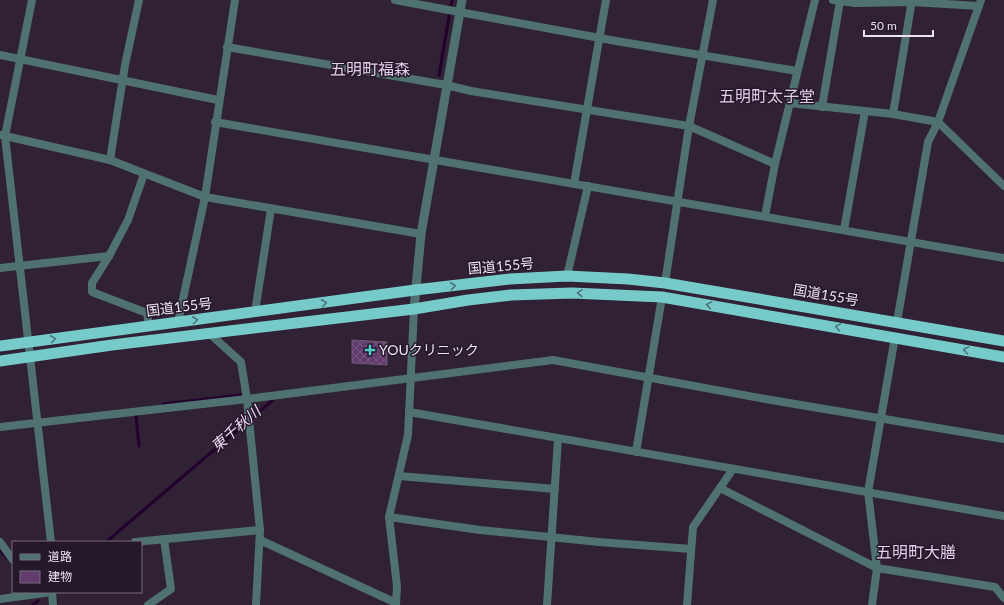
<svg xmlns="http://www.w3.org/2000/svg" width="1004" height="605" viewBox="0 0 1004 605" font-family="Lato,'Noto Sans JP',sans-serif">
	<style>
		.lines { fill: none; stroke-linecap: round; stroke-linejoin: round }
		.stream { stroke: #23012d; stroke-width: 3 }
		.building { fill: url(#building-cross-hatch); stroke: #6d5c73 }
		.minor { stroke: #4f7271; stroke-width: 8 }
		.tertiary { stroke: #4f7271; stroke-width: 9 }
		.trunk { stroke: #76cbca; stroke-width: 11 }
		.oneway { stroke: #4e727a }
		.poi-dot { fill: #52cdcc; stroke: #26182b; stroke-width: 1.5 }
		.labels { text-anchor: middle; stroke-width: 3; stroke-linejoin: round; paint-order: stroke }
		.street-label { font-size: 14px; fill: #eee4f1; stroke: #26182b }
		.poi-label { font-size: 14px; fill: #eee4f1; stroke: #26182b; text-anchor: start }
		.water-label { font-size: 15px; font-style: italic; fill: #f1dbf9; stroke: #26182b }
		.quarter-label { font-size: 16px; fill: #e1cee8; stroke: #26182b }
	</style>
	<defs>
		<pattern id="building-cross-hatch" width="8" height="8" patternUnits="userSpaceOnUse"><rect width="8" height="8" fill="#613c6d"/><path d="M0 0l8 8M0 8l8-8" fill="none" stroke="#785882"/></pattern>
	</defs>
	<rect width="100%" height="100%" fill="#302135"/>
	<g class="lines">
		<g class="stream">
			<polyline points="439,75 452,0"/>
			<polyline points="163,404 242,395"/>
			<polyline points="139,414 136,415 139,446"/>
			<polyline points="106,542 274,399"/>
			<polyline points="0,550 13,564"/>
			<polyline points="33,605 38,601"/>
		</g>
	</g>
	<polygon class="building" points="352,340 387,342 387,365 352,363"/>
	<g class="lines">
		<g class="minor">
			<polyline points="32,0 5,136 51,542"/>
			<polyline points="395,0 616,41 797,71"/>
			<polyline points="833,0 855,3 912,2 979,6"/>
			<polyline points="227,47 446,85 471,91 689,126 775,164"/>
			<polyline points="0,55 218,100"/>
			<polyline points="790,103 893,114 938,122 1004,186"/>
			<polyline points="822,107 840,1"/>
			<polyline points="893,114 912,0"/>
			<polyline points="215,122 1004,258"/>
			<polyline points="1,135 110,160 205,197 421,234"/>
			<polyline points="110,160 125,65 139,0"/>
			<polyline points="144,174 128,220 109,256 92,283 92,292 147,313 149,326"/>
			<polyline points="574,184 606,0"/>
			<polyline points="765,216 775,164 815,0"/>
			<polyline points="844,230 865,111"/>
			<polyline points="0,268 109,256"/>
			<polyline points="567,276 588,186"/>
			<polyline points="665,283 689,126 713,0"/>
			<polyline points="255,312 271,209"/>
			<polyline points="178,322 205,197 235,0"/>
			<polyline points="897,322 928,142 938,122 981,0"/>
			<polyline points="210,334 241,362 247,399 260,530 256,605"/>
			<polyline points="409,412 1004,516"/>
			<polyline points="0,427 247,399 553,360 771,400 1004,439"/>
			<polyline points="636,452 662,297"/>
			<polyline points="399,476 555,489"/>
			<polyline points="720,488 877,568 995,587 1004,598"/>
			<polyline points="389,517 480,530 599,542 691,549"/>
			<polyline points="260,540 396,603"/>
			<polyline points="0,542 13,560"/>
			<polyline points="135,542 260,530"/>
			<polyline points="52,592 53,605"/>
			<polyline points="0,599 52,592"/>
			<polyline points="148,605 171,589 164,539"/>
			<polyline points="396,605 397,586 389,517 408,435 414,309"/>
			<polyline points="547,605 558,439"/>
			<polyline points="687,605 693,527 733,469"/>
			<polyline points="872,605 877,568 868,492 895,337"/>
		</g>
		<polyline class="tertiary" points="414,309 421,234 462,0"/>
		<g class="trunk">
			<polyline points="0,346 415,290 510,279 567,276 628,279 665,283 1004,341"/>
			<polyline points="0,361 112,345 414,309 468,300 511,295 572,293 662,297 1004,357"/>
		</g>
	</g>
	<defs><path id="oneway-chevron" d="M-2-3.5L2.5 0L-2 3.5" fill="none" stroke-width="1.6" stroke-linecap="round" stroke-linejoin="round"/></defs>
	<g class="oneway">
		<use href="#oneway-chevron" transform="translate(453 286) rotate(-6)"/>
		<use href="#oneway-chevron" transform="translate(580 293) rotate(-179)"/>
		<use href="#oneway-chevron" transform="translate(324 303) rotate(-8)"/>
		<use href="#oneway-chevron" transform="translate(709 305) rotate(-170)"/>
		<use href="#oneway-chevron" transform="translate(195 320) rotate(-7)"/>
		<use href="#oneway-chevron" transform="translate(838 327) rotate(-170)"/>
		<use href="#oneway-chevron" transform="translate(53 339) rotate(-8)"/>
		<use href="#oneway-chevron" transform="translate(966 350) rotate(-170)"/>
	</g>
	<path class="poi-dot" d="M368 344h4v4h4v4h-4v4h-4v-4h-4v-4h4z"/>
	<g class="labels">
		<g class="street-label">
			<text transform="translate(501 266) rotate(-5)" y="5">国道155号</text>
			<text transform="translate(826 295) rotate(10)" y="5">国道155号</text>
			<text transform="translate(179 307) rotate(-7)" y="5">国道155号</text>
		</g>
		<g class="poi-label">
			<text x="379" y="355">YOUクリニック</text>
		</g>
		<g class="water-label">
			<text transform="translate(236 429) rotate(-41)" y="5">東千秋川</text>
		</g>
		<g class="quarter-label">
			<text x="370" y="75">五明町福森</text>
			<text x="767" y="102">五明町太子堂</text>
			<text x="916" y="558">五明町大膳</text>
		</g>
	</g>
	<rect x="12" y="541" width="130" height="52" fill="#26182b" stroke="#766a7a"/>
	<rect x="20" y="554" width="20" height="6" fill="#4f7271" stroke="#766a7a"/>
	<text x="48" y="561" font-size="12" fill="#eee4f1">道路</text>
	<rect x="20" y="571" width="20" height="12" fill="#613c6d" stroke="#766a7a"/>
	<text x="48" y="581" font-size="12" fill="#eee4f1">建物</text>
	<path d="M864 30v6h69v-6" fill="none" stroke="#eee4f1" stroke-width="2"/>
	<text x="870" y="30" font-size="12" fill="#eee4f1" stroke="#26182b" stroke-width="3" paint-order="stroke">50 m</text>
</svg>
